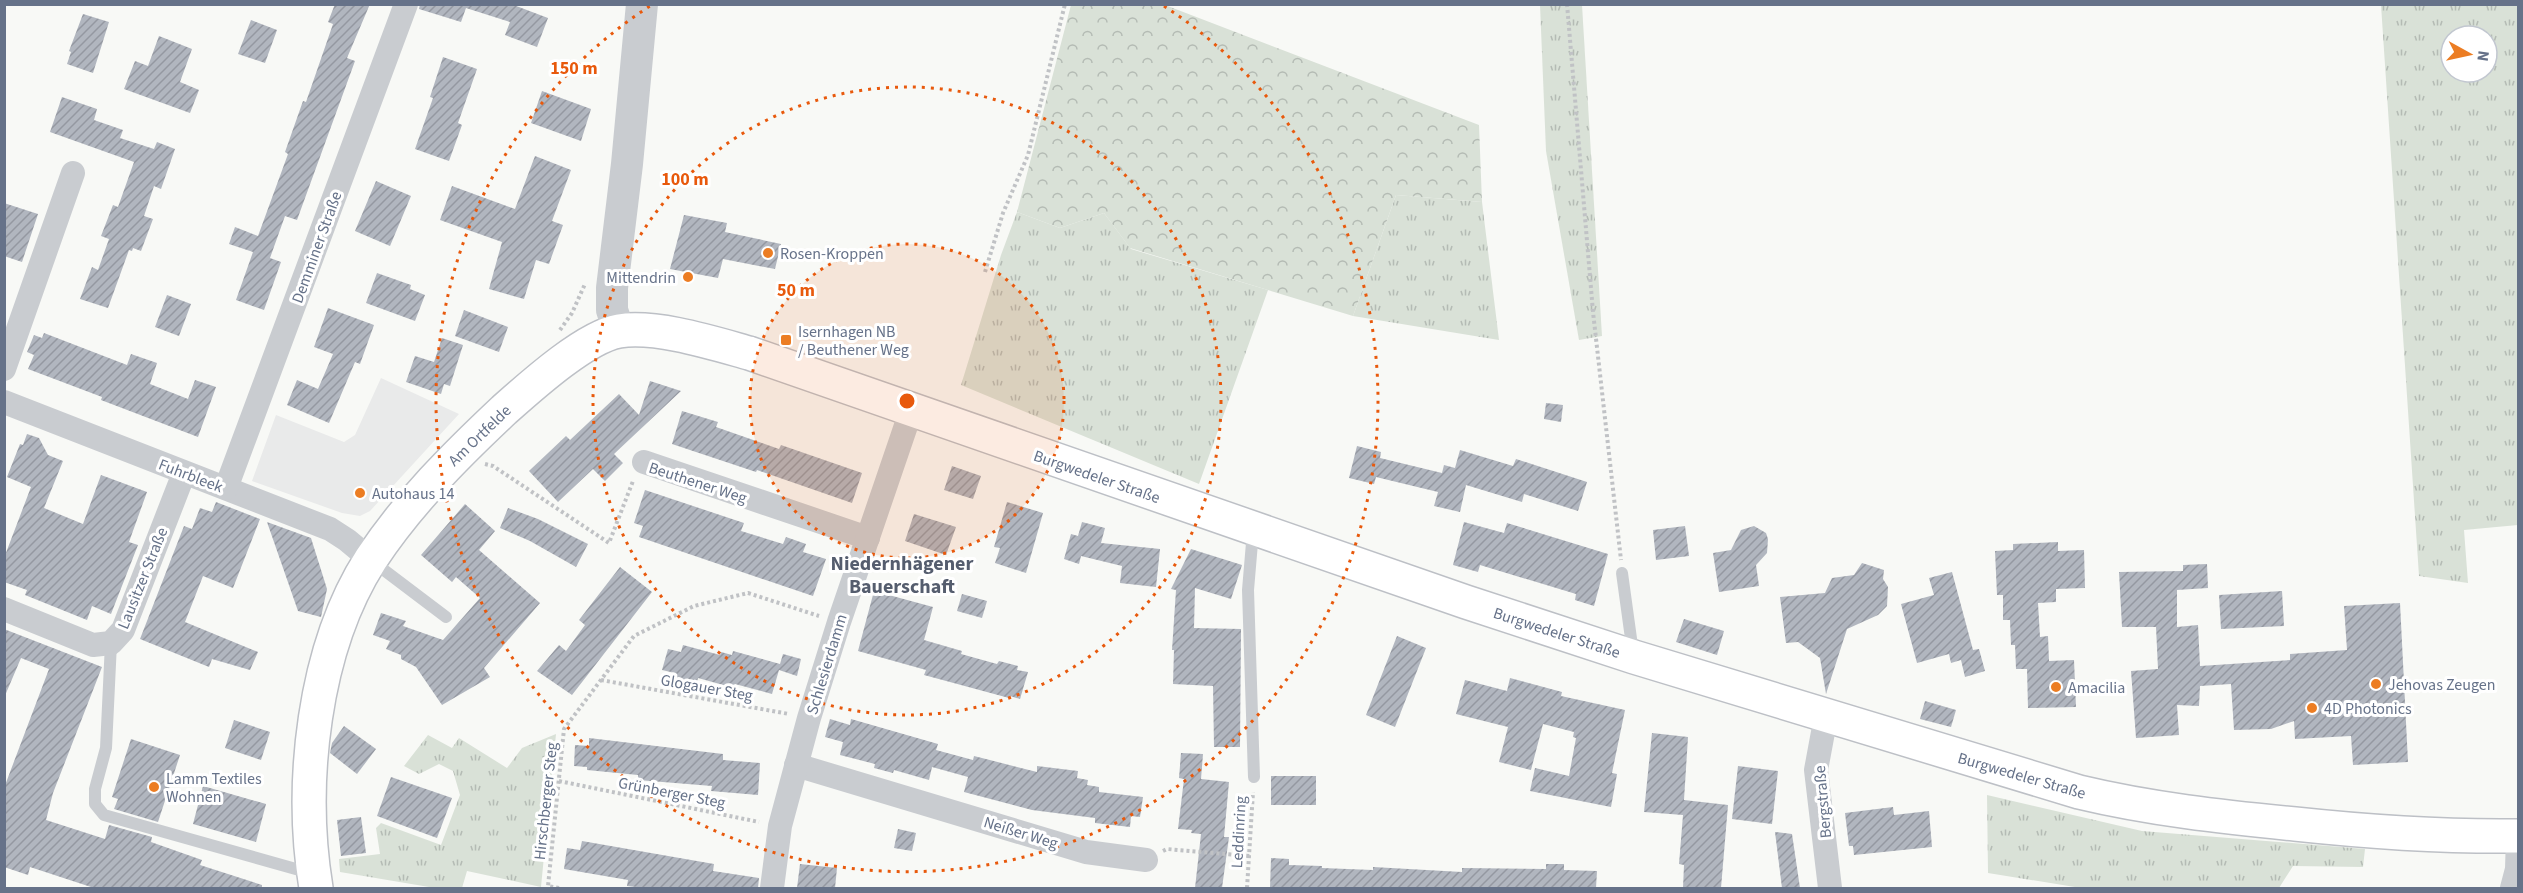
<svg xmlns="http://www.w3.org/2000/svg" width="2523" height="893" viewBox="0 0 2523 893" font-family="'Source Sans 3',sans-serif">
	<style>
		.built { fill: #e9eaea }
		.grass { fill: url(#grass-tufts); fill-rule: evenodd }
		.forest { fill: url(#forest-crowns) }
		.building { fill: url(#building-hatch) }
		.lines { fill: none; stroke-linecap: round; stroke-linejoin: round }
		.secondary-casing { stroke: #bdc0c6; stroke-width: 36 }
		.path { stroke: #c0c2c5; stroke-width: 4; stroke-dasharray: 3 3; stroke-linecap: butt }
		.service { stroke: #c9ccd0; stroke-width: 12 }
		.minor { stroke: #c9ccd0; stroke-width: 24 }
		.tertiary { stroke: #c9ccd0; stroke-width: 32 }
		.secondary { stroke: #fff; stroke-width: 33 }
		.ring { fill: none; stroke: #e8590c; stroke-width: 3; stroke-dasharray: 3 6 }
		.poi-dot { fill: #ec7d23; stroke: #fff; stroke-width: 2 }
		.labels { text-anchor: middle; stroke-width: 6; stroke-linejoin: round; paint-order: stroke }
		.street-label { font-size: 16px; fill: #667289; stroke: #fff }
		.poi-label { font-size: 16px; fill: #667289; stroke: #fff; text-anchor: start }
		.quarter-label { font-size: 20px; font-weight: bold; fill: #555d6e; stroke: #fff }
		.centre { fill: #e8590c; stroke: #fff; stroke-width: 3 }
		.ring-label { font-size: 18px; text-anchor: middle; font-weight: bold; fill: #e8590c; stroke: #fff; stroke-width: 6; stroke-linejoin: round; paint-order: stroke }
	</style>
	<defs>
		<pattern id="grass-tufts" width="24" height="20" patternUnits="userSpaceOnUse" patternTransform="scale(1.5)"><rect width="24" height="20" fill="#d9e1d7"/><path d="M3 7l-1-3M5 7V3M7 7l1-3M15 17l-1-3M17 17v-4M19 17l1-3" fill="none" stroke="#b4bbb4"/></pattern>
		<pattern id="forest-crowns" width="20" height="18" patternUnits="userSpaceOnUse" patternTransform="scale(1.5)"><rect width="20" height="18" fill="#d9e1d7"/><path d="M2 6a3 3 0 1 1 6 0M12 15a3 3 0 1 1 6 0" fill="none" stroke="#b4bbb4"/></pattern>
		<pattern id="building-hatch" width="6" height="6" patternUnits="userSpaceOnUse" patternTransform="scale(1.5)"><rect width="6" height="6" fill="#b1b6bf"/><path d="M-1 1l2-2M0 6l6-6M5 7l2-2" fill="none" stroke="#9498a1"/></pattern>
	</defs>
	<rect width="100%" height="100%" fill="#f8f9f6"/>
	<polygon class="built" points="381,378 459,414 370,511 360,516 342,513 252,481 276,415 344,442 355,435"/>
	<g class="grass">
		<polygon points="1540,5 1582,5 1602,336 1579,340 1546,151"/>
		<path d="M 2381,5 L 2518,5 L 2518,525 L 2464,530 L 2468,583 L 2419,576 ZM 2451,36 L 2487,36 L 2487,72 L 2451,72 Z"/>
		<polygon points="1396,195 1482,202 1499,340 1353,316"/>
		<polygon points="1017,212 1060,228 1104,213 1131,249 1268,290 1199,484 961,385 1001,255"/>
		<polygon points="556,734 541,887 467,871 462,888 435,888 340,872 339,859 380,854 376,828 381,823 441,845 460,795 453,771 439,764 419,774 404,766 428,735 452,748 459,738 507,768 522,748"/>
		<polygon points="1987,795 2142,831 2365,849 2363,867 2293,866 2279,888 2081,888 1988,873"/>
	</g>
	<polygon class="forest" points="1071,5 1165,5 1479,125 1482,202 1396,195 1353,316 1130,248 1104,213 1060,228 1017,212"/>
	<g class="building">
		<polygon points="335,4 370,4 347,58 355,61 297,220 285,216 270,258 281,262 264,310 236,300 253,252 229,244 235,227 258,236 288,154 285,152 303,101 306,102 333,24 328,22"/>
		<polygon points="420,4 511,4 548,18 537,47 505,35 510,22 466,8 461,22 419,9"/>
		<polygon points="83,14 109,22 93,73 67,64 71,52 69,51"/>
		<polygon points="251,20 277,30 265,63 238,54"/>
		<polygon points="159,36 192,49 180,82 199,90 190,113 124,89 135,61 148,66"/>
		<polygon points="443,57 477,69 458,123 462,125 449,161 415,149 433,98 430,97"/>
		<polygon points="542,91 591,109 581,141 531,123"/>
		<polygon points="62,97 97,109 94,120 123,130 120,138 154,149 157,142 175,149 161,189 154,186 144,216 153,219 141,251 133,248 132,251 129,250 108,308 80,299 92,267 98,270 109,239 101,236 113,205 118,207 134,162 50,132"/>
		<polygon points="535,156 571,170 552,221 563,225 549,264 536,260 524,299 489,289 502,242 440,220 452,186 515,209"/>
		<polygon points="376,181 411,196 390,246 355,231"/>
		<polygon points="4,203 38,214 22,262 4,256"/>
		<polygon points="684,215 727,223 725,232 781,244 775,269 723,259 718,278 670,269"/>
		<polygon points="377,273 411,285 410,289 425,295 415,321 366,303"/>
		<polygon points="167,295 191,304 179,336 155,327"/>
		<polygon points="328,308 374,325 360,364 355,362 329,423 287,405 297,380 318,389 333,354 314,347"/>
		<polygon points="464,310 508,327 499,352 455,336"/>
		<polygon points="44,333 127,365 131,354 157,363 150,384 188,399 195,380 216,387 198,437 101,400 102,397 28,369 34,355 27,352 34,335 42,338"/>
		<polygon points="442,338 463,345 450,386 444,384 441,394 406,382 415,356 434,362"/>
		<polygon points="650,381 681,391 614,454 623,463 605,481 593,469 558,502 529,471 566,436 570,440 619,394 639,415"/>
		<polygon points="1546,403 1563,405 1561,422 1544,419"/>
		<polygon points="682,411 718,422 716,427 779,449 781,445 862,473 852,503 757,470 756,472 672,444"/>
		<polygon points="27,434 39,438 48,455 63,461 44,508 83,524 101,475 147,492 129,542 138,545 111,614 92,606 87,620 25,595 27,590 4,582 4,558 31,487 7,477 20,444 23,445"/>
		<polygon points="1357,446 1381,452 1380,458 1442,473 1444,465 1455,468 1460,450 1513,466 1516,459 1587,482 1578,511 1524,494 1522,502 1466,485 1460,512 1434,506 1438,492 1376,477 1374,484 1349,478"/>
		<polygon points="952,466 981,476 973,499 944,490"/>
		<polygon points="645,490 744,523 741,531 783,544 786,537 806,544 803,552 826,559 813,596 639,537 643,526 634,523"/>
		<polygon points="216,502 260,519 233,588 203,576 185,622 258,652 250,670 212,659 209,667 140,639 184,526 192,529 200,508 212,512"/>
		<polygon points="1007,502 1043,513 1026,573 995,563 1000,548 994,547"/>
		<polygon points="465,504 495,531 479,550 540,603 484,668 490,677 442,705 416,667 401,659 401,655 386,649 390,641 373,635 381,613 406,621 403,626 443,640 480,598 456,577 452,582 421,555"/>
		<polygon points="508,508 538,519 588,544 576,567 530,541 500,528"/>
		<polygon points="914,514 956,527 946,555 905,541"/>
		<polygon points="267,522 311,538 327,589 321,617 298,611"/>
		<polygon points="1082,522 1105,528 1101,543 1160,549 1156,587 1120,583 1122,566 1081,556 1079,564 1064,559 1071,534 1078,536"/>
		<polygon points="1464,522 1504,533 1507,523 1608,554 1594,606 1575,600 1576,594 1480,565 1478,572 1453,565"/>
		<polygon points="1685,526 1689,556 1656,560 1653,530"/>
		<polygon points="1754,526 1766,533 1768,539 1767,553 1756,565 1759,586 1719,592 1713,553 1731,550 1741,530"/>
		<polygon points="2058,542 2058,551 2084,550 2085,588 2056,589 2056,602 2038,603 2040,637 2048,636 2049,661 2074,660 2076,707 2028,708 2027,669 2016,669 2015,645 2011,645 2010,620 2003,620 2003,595 1997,595 1995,551 2013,550 2013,544"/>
		<polygon points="1191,549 1242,565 1231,599 1195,588 1194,628 1241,629 1240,747 1214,747 1213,686 1173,684 1174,650 1172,650 1176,590 1171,589"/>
		<polygon points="1862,563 1884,570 1883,579 1888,587 1887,606 1878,615 1847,629 1826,694 1820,658 1798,642 1786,643 1780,597 1825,593 1832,578 1854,575"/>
		<polygon points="2207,564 2208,588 2177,590 2177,627 2198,625 2200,666 2290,660 2290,654 2347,650 2344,606 2400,603 2408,762 2353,765 2351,736 2295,739 2294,721 2271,729 2234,730 2231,684 2200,686 2199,706 2177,705 2179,735 2136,738 2131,671 2158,669 2156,627 2122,627 2119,572 2183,571 2183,565"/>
		<polygon points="620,567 652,592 572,695 537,671 559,645 566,651 585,625 579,620"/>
		<polygon points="1952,572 1973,650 1979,649 1985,671 1965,677 1961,660 1951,663 1949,654 1917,663 1901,604 1934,595 1929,578"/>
		<polygon points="874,591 933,607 924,640 962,651 961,654 997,664 999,661 1018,666 1017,670 1028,672 1020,699 1010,696 1009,698 924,675 926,670 858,651"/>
		<polygon points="2282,591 2284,626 2221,629 2219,595"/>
		<polygon points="962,594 987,601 982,618 957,611"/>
		<polygon points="1684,619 1724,631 1717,655 1676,642"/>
		<polygon points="4,629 102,667 53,793 46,820 105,839 109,825 152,837 151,842 202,860 200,865 262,885 262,888 94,888 30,867 28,875 4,867 4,788 49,669 21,658 4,698"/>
		<polygon points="1397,636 1426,648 1395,727 1366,715"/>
		<polygon points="683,645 720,655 721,652 732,655 733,651 780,664 783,654 801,659 797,676 779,670 772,694 735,684 734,686 728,684 727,686 698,678 697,682 690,680 688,685 673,680 675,673 662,670 668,649 681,652"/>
		<polygon points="1510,678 1562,692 1561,696 1625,710 1612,773 1617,774 1611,807 1530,791 1535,768 1569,776 1576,738 1573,737 1574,732 1543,724 1531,770 1499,762 1508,727 1456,714 1465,680 1507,691"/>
		<polygon points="1925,701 1956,710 1951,727 1920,719"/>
		<polygon points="830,719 850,725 851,719 938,744 936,750 973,760 974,756 1037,772 1037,766 1078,771 1077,778 1088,780 1087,785 1099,787 1099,792 1143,797 1140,817 1131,816 1130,827 1095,823 1095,818 1032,810 964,792 968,777 932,767 929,780 894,770 893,773 874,768 875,764 840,755 843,742 825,737"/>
		<polygon points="234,720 270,732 261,760 225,748"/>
		<polygon points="344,726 376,749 357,774 330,753 332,743"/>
		<polygon points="1652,733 1688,737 1684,800 1728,805 1721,888 1683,888 1684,865 1679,864 1683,815 1644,812"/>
		<polygon points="589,738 723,754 723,760 760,763 758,795 711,791 712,786 638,780 638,775 587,770 587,767 574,766 575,745 589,746"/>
		<polygon points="131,739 180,755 158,822 114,809 118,799 112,797"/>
		<polygon points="1181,753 1203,754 1201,779 1229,782 1224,837 1229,837 1222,888 1195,888 1201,834 1191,833 1192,830 1178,829 1184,779 1179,778"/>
		<polygon points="1738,766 1778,771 1772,824 1732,819"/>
		<rect x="1271" y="776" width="45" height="29"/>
		<polygon points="391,777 452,798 437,838 377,816"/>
		<polygon points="203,786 266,804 256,842 193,824"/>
		<polygon points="1893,807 1894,815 1929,811 1932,847 1854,855 1853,846 1849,846 1845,813"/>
		<polygon points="361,817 366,853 341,856 337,820"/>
		<polygon points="898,829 916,833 912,851 894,848"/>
		<polygon points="1775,832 1792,834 1800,888 1782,888"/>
		<polygon points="582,841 714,864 713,871 759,878 758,888 645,888 627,886 628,880 564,869 567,848 580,850"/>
		<polygon points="1271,858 1289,859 1289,865 1322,866 1322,868 1373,870 1373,867 1462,872 1462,868 1546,869 1546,864 1564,864 1564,870 1597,871 1596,888 1270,888"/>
		<polygon points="800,864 837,868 835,888 797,888"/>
	</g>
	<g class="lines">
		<defs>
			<path id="secondary" d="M 316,888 C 299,784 313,649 371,559 C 408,503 455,456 504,410 C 530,387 585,337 619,331 C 656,325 713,343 749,353 L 1466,602 L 1634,657 L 2079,792 C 2150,809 2223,817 2295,824 C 2370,832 2444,837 2518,836"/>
		</defs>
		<use href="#secondary" class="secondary-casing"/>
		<g class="path">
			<polyline points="1567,4 1593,312 1621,560"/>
			<polyline points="985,272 1003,213 1028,155 1065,4"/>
			<polyline points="560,330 572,313 585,284"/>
			<polyline points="485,464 493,466 609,543 633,481"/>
			<polyline points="601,680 789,714"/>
			<polyline points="559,781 759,822"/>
			<polyline points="1163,851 1167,849 1250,856"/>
			<polyline points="559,888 548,886 564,729 634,636 694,606 748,593 819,616"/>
			<polyline points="1247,888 1253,792"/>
		</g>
		<g class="service">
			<polyline points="1253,531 1248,590 1254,777"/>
			<polyline points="372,561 446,617"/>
			<polyline points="1622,573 1633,653"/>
			<polyline points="111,643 106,748 95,789 95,804 104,815 310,873"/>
		</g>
		<g class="minor">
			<polyline points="4,369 73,173"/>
			<polyline points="4,402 330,529 347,540 371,560"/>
			<polyline points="644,462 868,538"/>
			<polyline points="226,488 406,4"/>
			<polyline points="4,609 93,645 111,643 123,630 184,473"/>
			<polyline points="1826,716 1816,770 1830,888"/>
			<polyline points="796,765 1086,852 1146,860"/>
			<polyline points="772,888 780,826 809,718 839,622 911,411"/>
			<polyline points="2512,888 2517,869 2518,836"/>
		</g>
		<polyline class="tertiary" points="619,331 612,310 612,288 627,164 642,4"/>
		<use href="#secondary" class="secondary"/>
	</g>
	<circle cx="907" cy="401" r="157" fill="#e8590c" fill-opacity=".12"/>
	<g class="ring">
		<circle cx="907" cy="401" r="157"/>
		<circle cx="907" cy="401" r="314"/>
		<path d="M1164 6A471 471 0 1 1 650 6"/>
	</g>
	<g class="poi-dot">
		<circle cx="768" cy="253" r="6"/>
		<circle cx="688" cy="277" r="6"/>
		<rect x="780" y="334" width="12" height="12" rx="3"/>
		<circle cx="360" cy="493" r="6"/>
		<circle cx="2376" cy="684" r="6"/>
		<circle cx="2056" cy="687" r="6"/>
		<circle cx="2312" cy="708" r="6"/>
		<circle cx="154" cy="787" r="6"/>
	</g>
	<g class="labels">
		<g class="street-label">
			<text transform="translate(316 247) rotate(-70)" y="6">Demminer Straße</text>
			<text transform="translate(479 435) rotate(-44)" y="6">Am Ortfelde</text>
			<text transform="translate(191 475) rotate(21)" y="6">Fuhrbleek</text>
			<text transform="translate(1097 476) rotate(19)" y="6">Burgwedeler Straße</text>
			<text transform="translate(698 482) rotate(18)" y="6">Beuthener Weg</text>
			<text transform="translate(142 578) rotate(-68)" y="6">Lausitzer Straße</text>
			<text transform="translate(1557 632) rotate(18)" y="6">Burgwedeler Straße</text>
			<text transform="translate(826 664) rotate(-73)" y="6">Schlesierdamm</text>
			<text transform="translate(707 687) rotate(10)" y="6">Glogauer Steg</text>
			<text transform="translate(2022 775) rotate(16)" y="6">Burgwedeler Straße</text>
			<text transform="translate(672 792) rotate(11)" y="6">Grünberger Steg</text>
			<text transform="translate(545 801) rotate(-84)" y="6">Hirschberger Steg</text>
			<text transform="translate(1822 802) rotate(-95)" y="6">Bergstraße</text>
			<text transform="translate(1021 832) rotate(17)" y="6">Neißer Weg</text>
			<text transform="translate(1238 832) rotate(-87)" y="6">Leddinring</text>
		</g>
		<g class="poi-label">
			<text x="780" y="259">Rosen-Kroppen</text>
			<text x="676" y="283" text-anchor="end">Mittendrin</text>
			<text x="798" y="337">Isernhagen NB<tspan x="798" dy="18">/ Beuthener Weg</tspan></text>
			<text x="372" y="499">Autohaus 14</text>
			<text x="2388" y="690">Jehovas Zeugen</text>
			<text x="2068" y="693">Amacilia</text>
			<text x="2324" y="714">4D Photonics</text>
			<text x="166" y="784">Lamm Textiles<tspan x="166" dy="18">Wohnen</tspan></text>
		</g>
		<g class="quarter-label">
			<text x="902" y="570">Niedernhägener<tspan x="902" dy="23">Bauerschaft</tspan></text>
		</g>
	</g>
	<circle cx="907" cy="401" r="9" class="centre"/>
	<g class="ring-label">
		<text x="574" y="74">150 m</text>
		<text x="685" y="185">100 m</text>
		<text x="796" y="296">50 m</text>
	</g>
	<rect width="2523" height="893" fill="none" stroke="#667289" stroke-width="12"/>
	<g transform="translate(2469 54) rotate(98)"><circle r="28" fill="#ffffff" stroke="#c2c7d0" stroke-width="1.5"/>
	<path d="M0-4.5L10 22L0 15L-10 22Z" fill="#ec7d23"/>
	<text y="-9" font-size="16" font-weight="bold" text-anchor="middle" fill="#667289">N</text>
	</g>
</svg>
